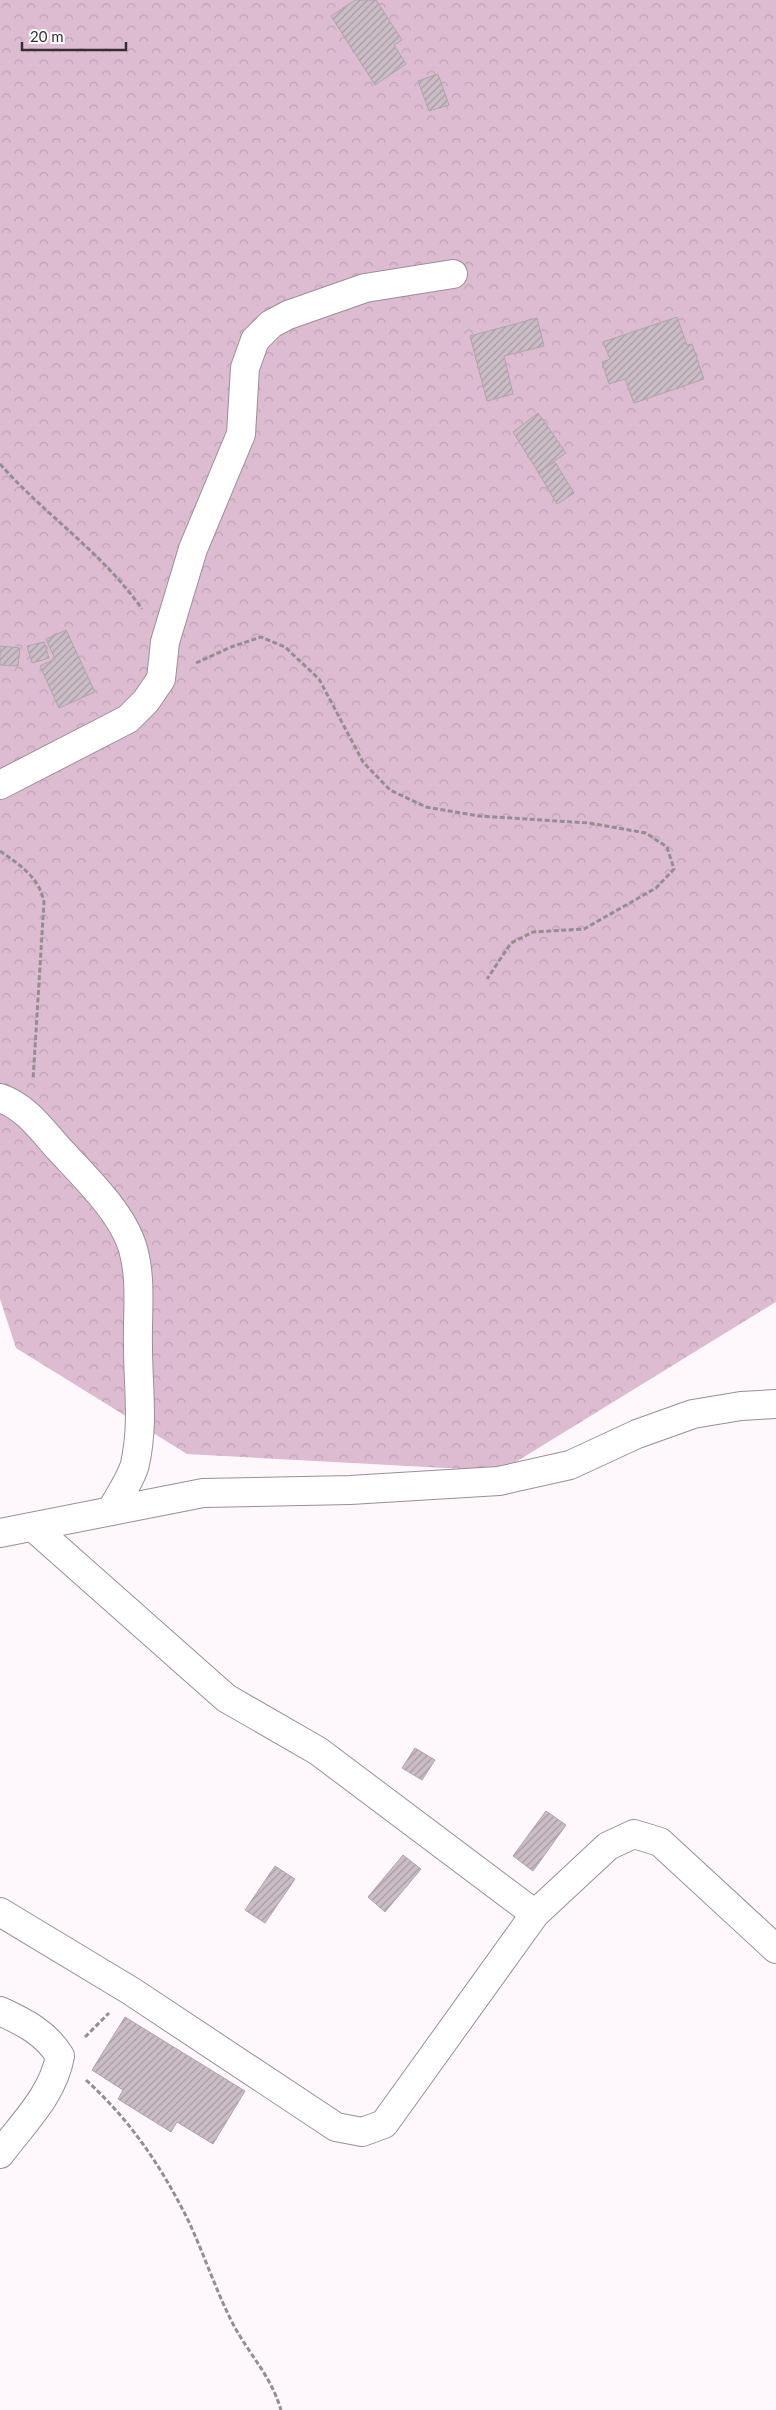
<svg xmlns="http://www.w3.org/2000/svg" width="776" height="2410" viewBox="0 0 776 2410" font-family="Lato,sans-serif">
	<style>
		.forest { fill: url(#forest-crowns) }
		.building { fill: url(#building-hatch); stroke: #b1a3ac }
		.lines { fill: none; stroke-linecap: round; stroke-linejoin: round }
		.minor-casing { stroke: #9b8e97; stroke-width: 30 }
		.path { stroke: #948e92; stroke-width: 3; stroke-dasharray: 5 2.5; stroke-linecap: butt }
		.minor { stroke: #fff; stroke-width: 28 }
	</style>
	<defs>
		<pattern id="forest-crowns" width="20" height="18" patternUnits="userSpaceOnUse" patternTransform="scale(1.25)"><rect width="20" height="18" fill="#ddbcd2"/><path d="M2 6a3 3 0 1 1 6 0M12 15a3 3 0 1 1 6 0" fill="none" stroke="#bea2b5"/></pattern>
		<pattern id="building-hatch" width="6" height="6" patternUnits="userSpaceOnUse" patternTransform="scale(1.25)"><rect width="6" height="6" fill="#cbbdc6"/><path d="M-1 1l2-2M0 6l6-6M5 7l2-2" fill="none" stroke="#a69aa1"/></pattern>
	</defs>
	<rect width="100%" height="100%" fill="#fef8fc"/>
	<polygon class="forest" points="0,0 776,0 776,1302 501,1471 187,1454 16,1348 0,1299"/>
	<g class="building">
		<polygon points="355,0 376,0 402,40 394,45 406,64 375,85 331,16"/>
		<polygon points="438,74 449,105 429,111 418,81"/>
		<polygon points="677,317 687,345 692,344 704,379 634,403 625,379 609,384 602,362 610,359 603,342"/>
		<polygon points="537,318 544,346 504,356 513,394 487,401 470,336"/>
		<polygon points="538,413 566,453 538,472 513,432"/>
		<polygon points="555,462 574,493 557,504 538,472"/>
		<polygon points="66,630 95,692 59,708 40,666 55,659 46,639"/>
		<polygon points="44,642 49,658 32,663 27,646"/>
		<polygon points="0,646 20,648 18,666 0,665"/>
		<polygon points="415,1748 435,1760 422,1780 402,1768"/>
		<polygon points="546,1811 566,1825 533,1871 513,1856"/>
		<polygon points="403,1855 421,1869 385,1912 368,1897"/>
		<polygon points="275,1866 295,1879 265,1923 245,1910"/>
		<polygon points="125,2017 245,2091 213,2144 177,2122 171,2132 118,2099 123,2090 92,2070"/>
	</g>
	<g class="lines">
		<defs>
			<g id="minor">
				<polyline points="0,785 128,719 146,701 161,679 165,642 193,549 241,434 245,368 255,340 271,324 288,315 365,288 453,274"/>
				<path d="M 0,1098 C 25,1106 42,1130 59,1149 C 84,1176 123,1213 133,1249 C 142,1280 137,1316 138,1347 C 138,1388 144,1423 135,1464 C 131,1480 118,1497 111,1511"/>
				<polyline points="33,1527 226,1698 318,1751 535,1914"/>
				<polyline points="0,1533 203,1493 350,1490 499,1481 570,1465 637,1434 693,1414 741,1406 776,1404"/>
				<polyline points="0,1912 131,1991 336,2127 362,2132 384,2124 535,1914 608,1846 634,1834 660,1842 776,1949"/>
				<path d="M 0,2011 C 24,2022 46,2033 60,2056 C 53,2095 23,2123 0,2154"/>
			</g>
		</defs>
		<use href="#minor" class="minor-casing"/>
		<g class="path">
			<path d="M 0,464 C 45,515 103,553 142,609"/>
			<polyline points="196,663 231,647 261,637 285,647 319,679 363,762 390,790 426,807 479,816 589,823 646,833 667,847 674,869 656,888 584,929 533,932 511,943 487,979"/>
			<path d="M 0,851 C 20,865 39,877 44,902 L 33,1080"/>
			<polyline points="85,2037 109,2013"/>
			<path d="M 86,2080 C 131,2121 161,2166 188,2220 C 204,2254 216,2291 233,2324 C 250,2356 270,2374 281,2410"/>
		</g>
		<use href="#minor" class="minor"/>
	</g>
	<path d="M22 42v8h104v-8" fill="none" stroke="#352f33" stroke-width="2.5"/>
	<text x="30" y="42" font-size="15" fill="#352f33" stroke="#ffffff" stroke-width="4" paint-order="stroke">20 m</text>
</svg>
